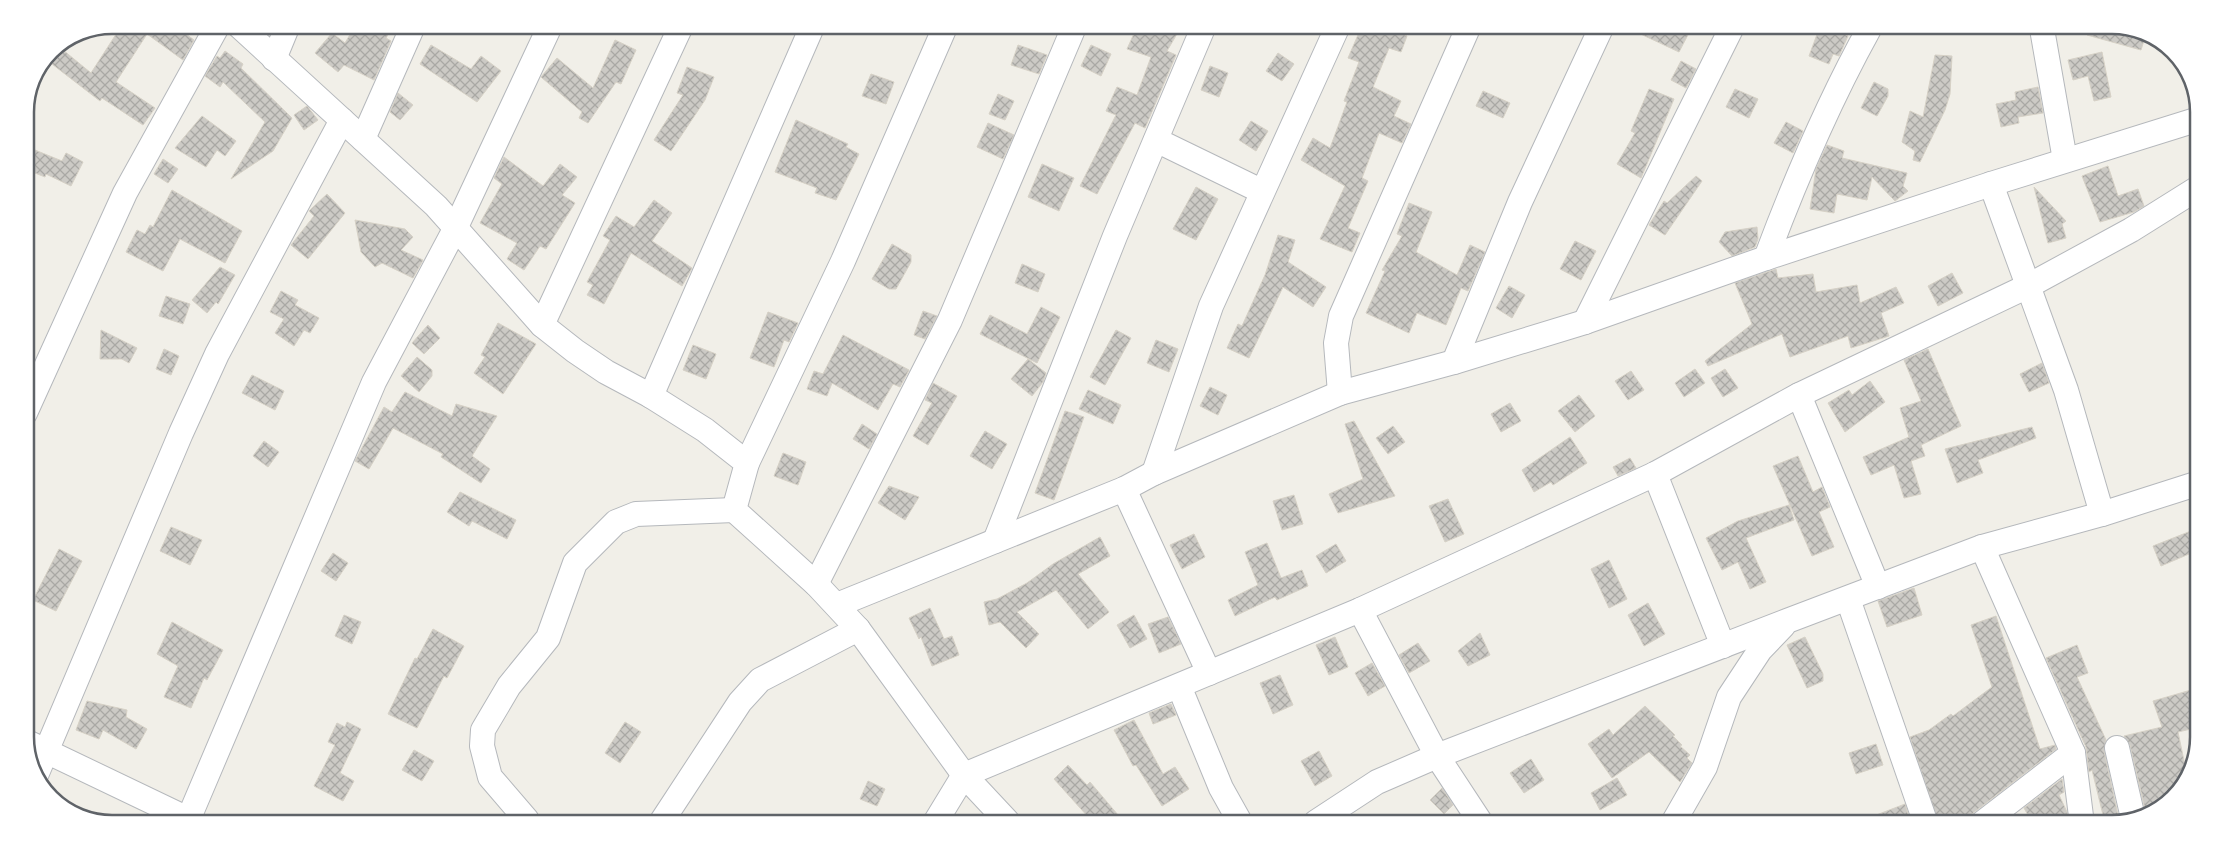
<svg xmlns="http://www.w3.org/2000/svg" width="2224" height="849" viewBox="0 0 2224 849" font-family="'PT Sans Narrow',sans-serif">
	<style>
		.building { fill: url(#building-cross-hatch); stroke: #d6d1c6 }
		.lines { fill: none; stroke-linecap: round; stroke-linejoin: round }
		.minor-casing { stroke: #b5b8bc; stroke-width: 26 }
		.minor { stroke: #fff; stroke-width: 24 }
		.rim { fill: none; stroke: #5f6368; stroke-width: 2.5 }
	</style>
	<defs>
		<pattern id="building-cross-hatch" width="8" height="8" patternUnits="userSpaceOnUse" patternTransform="scale(1.25)"><rect width="8" height="8" fill="#cccac5"/><path d="M0 0l8 8M0 8l8-8" fill="none" stroke="#a9a8a4"/></pattern>
	</defs>
	<rect width="100%" height="100%" fill="#f1efe8"/>
	<g class="building">
		<polygon points="122,25 174,25 194,40 183,60 147,34 116,82 155,108 143,125 102,98 100,101 52,64 63,50 91,73"/>
		<polygon points="355,26 393,26 386,38 391,41 374,80 344,65 338,72 315,53 332,33 345,43"/>
		<polygon points="1137,27 1181,27 1167,51 1176,55 1145,128 1135,123 1097,194 1080,186 1116,115 1106,111 1117,87 1137,95 1151,57 1127,49"/>
		<polygon points="1361,28 1388,28 1407,36 1401,52 1389,48 1373,87 1401,101 1394,116 1411,124 1402,143 1379,133 1362,178 1368,181 1348,228 1360,233 1352,252 1320,239 1345,186 1301,160 1313,138 1330,148 1347,102 1344,101 1359,62 1348,58"/>
		<polygon points="1630,29 1691,29 1679,52"/>
		<polygon points="1819,29 1833,29 1848,36 1839,56 1833,54 1829,64 1809,56"/>
		<polygon points="2088,30 2140,30 2146,34 2141,50 2087,35"/>
		<polygon points="615,40 636,50 621,84 616,82 588,123 579,118 582,112 541,77 557,58 593,88"/>
		<polygon points="431,45 471,69 481,56 501,71 477,102 420,64"/>
		<polygon points="1018,45 1047,55 1039,74 1011,65"/>
		<polygon points="1091,45 1111,54 1101,76 1081,66"/>
		<polygon points="225,51 243,64 241,68 292,118 273,151 231,179 265,122 223,82 220,87 205,76 217,56 220,58"/>
		<polygon points="2102,52 2111,97 2094,101 2088,76 2073,80 2068,60"/>
		<polygon points="1278,53 1294,64 1282,81 1266,71"/>
		<polygon points="1935,55 1952,56 1950,94 1945,110 1920,162 1913,160 1915,151 1902,142 1910,111 1923,117"/>
		<polygon points="1681,61 1696,69 1686,88 1671,80"/>
		<polygon points="1210,66 1228,73 1219,97 1201,90"/>
		<polygon points="687,67 714,77 705,100 671,151 654,140 683,95 677,93"/>
		<polygon points="871,74 894,82 886,104 862,96"/>
		<polygon points="1874,82 1888,89 1888,96 1877,116 1861,108"/>
		<polygon points="2038,87 2043,113 2018,117 2019,123 2001,127 1996,104 2016,100 2015,92"/>
		<polygon points="1649,89 1674,99 1641,178 1617,164 1635,133 1631,131"/>
		<polygon points="1735,89 1758,99 1749,118 1726,107"/>
		<polygon points="1483,91 1510,103 1503,118 1476,106"/>
		<polygon points="398,93 413,105 400,120 390,112"/>
		<polygon points="998,94 1014,101 1005,120 989,114"/>
		<polygon points="307,106 318,120 304,130 294,115"/>
		<polygon points="202,116 236,141 225,156 217,150 206,167 175,148"/>
		<polygon points="796,120 848,144 846,147 859,154 836,200 815,193 817,188 775,172"/>
		<polygon points="1251,121 1268,131 1256,151 1239,140"/>
		<polygon points="1786,122 1803,131 1793,153 1774,143"/>
		<polygon points="988,123 1014,135 1003,159 977,147"/>
		<polygon points="1827,145 1844,151 1842,158 1907,173 1903,186 1908,191 1895,201 1872,177 1867,200 1837,194 1834,213 1810,209 1816,169"/>
		<polygon points="25,146 62,161 66,153 83,162 71,186 46,174 45,177 25,169"/>
		<polygon points="504,157 543,186 560,164 577,177 562,195 575,203 546,249 540,246 524,270 507,259 517,243 480,223 502,184 494,178"/>
		<polygon points="163,159 178,169 168,183 154,174"/>
		<polygon points="1042,164 1074,178 1059,211 1028,197"/>
		<polygon points="2108,166 2118,196 2138,189 2144,206 2134,212 2100,222 2082,176"/>
		<polygon points="1696,176 1702,181 1665,235 1649,225 1664,201 1667,203"/>
		<polygon points="1196,187 1218,199 1196,240 1173,229"/>
		<polygon points="2034,187 2066,221 2062,224 2066,238 2048,243"/>
		<polygon points="172,190 242,231 225,263 180,239 163,271 126,252 137,230 145,234 150,225 153,227"/>
		<polygon points="327,194 345,213 308,259 291,245 314,216 309,211"/>
		<polygon points="654,200 672,213 652,241 692,268 682,286 631,253 604,304 587,295 593,285 587,282 610,240 603,236 616,216 634,227"/>
		<polygon points="1409,203 1432,212 1416,252 1457,275 1470,245 1485,252 1468,291 1461,288 1446,325 1417,313 1409,333 1366,313 1385,271 1382,270 1402,236 1397,234"/>
		<polygon points="355,220 405,229 413,237 401,250 423,260 413,278 382,263 375,267 361,252"/>
		<polygon points="1757,227 1758,239 1755,247 1732,256 1719,242 1725,232"/>
		<polygon points="1278,235 1295,240 1288,262 1326,287 1313,307 1283,287 1249,358 1227,348 1238,324 1242,326 1265,275"/>
		<polygon points="1575,241 1596,251 1581,280 1560,269"/>
		<polygon points="892,244 911,255 911,262 896,289 889,289 872,279"/>
		<polygon points="1022,264 1045,274 1038,292 1015,283"/>
		<polygon points="220,267 235,275 218,304 216,302 207,313 192,300"/>
		<polygon points="1776,269 1778,278 1813,274 1816,292 1857,285 1860,303 1896,287 1904,303 1881,313 1889,336 1851,348 1848,336 1790,357 1782,334 1708,366 1705,361 1752,324 1735,283"/>
		<polygon points="1952,273 1963,293 1938,306 1928,286"/>
		<polygon points="1509,286 1525,295 1512,318 1496,308"/>
		<polygon points="281,291 298,300 295,305 319,318 310,333 304,330 294,346 275,333 284,319 270,312"/>
		<polygon points="166,296 190,304 183,324 159,316"/>
		<polygon points="1041,307 1060,317 1037,363 980,334 990,315 1027,334"/>
		<polygon points="923,311 937,316 925,339 914,335"/>
		<polygon points="768,312 798,323 789,342 784,340 774,367 750,358"/>
		<polygon points="498,323 536,344 503,394 474,373 485,357 481,355"/>
		<polygon points="428,325 440,338 424,354 412,343"/>
		<polygon points="101,330 137,348 129,363 122,359 100,359"/>
		<polygon points="1116,330 1131,338 1105,385 1090,377"/>
		<polygon points="843,335 909,370 900,387 893,384 878,410 832,383 827,396 807,389 814,371 823,374"/>
		<polygon points="1156,340 1178,349 1169,372 1147,363"/>
		<polygon points="693,345 716,354 706,379 683,370"/>
		<polygon points="164,349 179,356 171,375 156,369"/>
		<polygon points="1928,349 1961,426 1921,445 1925,456 1911,461 1921,494 1904,498 1894,465 1871,475 1863,457 1909,437 1900,408 1921,401 1904,360"/>
		<polygon points="417,357 432,370 432,376 419,392 401,376"/>
		<polygon points="1028,359 1046,373 1043,382 1032,396 1011,379"/>
		<polygon points="2042,363 2049,383 2029,392 2020,374"/>
		<polygon points="1695,369 1705,383 1684,397 1675,383"/>
		<polygon points="1725,369 1738,388 1723,397 1711,378"/>
		<polygon points="1631,371 1644,390 1628,400 1615,381"/>
		<polygon points="252,375 284,391 275,410 242,393"/>
		<polygon points="1870,381 1885,402 1845,432 1828,403 1849,390 1852,395"/>
		<polygon points="933,383 957,396 928,445 913,436 932,403 925,400"/>
		<polygon points="1210,387 1227,395 1218,415 1200,406"/>
		<polygon points="1088,390 1121,405 1113,424 1079,409"/>
		<polygon points="405,392 452,416 456,404 497,416 472,456 490,469 481,483 441,457 443,454 393,428 369,469 355,461 384,407 392,412"/>
		<polygon points="1579,395 1595,416 1575,432 1558,411"/>
		<polygon points="1510,403 1521,421 1501,432 1491,414"/>
		<polygon points="1065,411 1084,417 1054,500 1035,493"/>
		<polygon points="1354,421 1395,496 1338,513 1329,494 1363,479 1345,424"/>
		<polygon points="862,424 877,434 869,449 853,439"/>
		<polygon points="1393,426 1405,442 1388,454 1376,438"/>
		<polygon points="2032,427 2036,438 1978,460 1983,473 1957,483 1945,449"/>
		<polygon points="985,431 1007,444 992,469 970,456"/>
		<polygon points="1570,437 1587,463 1553,485 1551,482 1534,492 1522,470"/>
		<polygon points="264,441 279,452 268,467 253,456"/>
		<polygon points="783,453 806,462 798,485 774,476"/>
		<polygon points="1798,456 1813,492 1822,487 1830,507 1819,512 1834,547 1812,556 1773,466"/>
		<polygon points="1630,458 1636,468 1618,476 1613,467"/>
		<polygon points="889,486 919,497 905,520 878,503"/>
		<polygon points="460,492 516,520 507,539 472,521 469,526 447,512"/>
		<polygon points="1294,495 1303,524 1282,530 1273,501"/>
		<polygon points="1448,499 1464,534 1445,542 1429,506"/>
		<polygon points="1789,505 1794,520 1746,538 1766,582 1750,589 1738,562 1722,570 1706,538 1738,521"/>
		<polygon points="171,527 202,540 190,565 160,551"/>
		<polygon points="2196,529 2196,551 2161,566 2153,546"/>
		<polygon points="1194,534 1205,557 1182,569 1170,545"/>
		<polygon points="1100,537 1110,556 1078,574 1109,612 1088,629 1056,590 1017,612 1039,634 1026,648 1000,622 989,625 984,602 997,599 1027,583 1053,564"/>
		<polygon points="1267,543 1281,578 1302,570 1308,586 1277,600 1275,597 1235,616 1228,600 1258,585 1245,552"/>
		<polygon points="1336,544 1346,561 1326,573 1316,556"/>
		<polygon points="59,549 82,561 56,611 33,600"/>
		<polygon points="333,553 348,563 336,581 321,571"/>
		<polygon points="1609,560 1627,599 1609,608 1591,569"/>
		<polygon points="1914,588 1922,615 1887,627 1878,601"/>
		<polygon points="1648,603 1665,634 1644,646 1628,615"/>
		<polygon points="930,608 944,639 952,636 959,655 932,666 921,637 919,639 909,618"/>
		<polygon points="344,615 361,622 352,644 335,636"/>
		<polygon points="1134,615 1147,639 1130,648 1117,625"/>
		<polygon points="1996,616 2040,749 2055,745 2056,749 1973,813 1964,824 1939,824 1910,737 1929,730 1951,714 1953,716 1992,687 1971,625"/>
		<polygon points="1168,617 1181,644 1159,653 1148,624"/>
		<polygon points="172,622 223,650 207,680 204,678 191,708 164,697 178,666 157,654"/>
		<polygon points="433,629 464,646 447,678 444,676 417,728 388,714 415,658 417,659"/>
		<polygon points="1480,633 1490,655 1468,666 1458,651"/>
		<polygon points="1335,637 1348,667 1329,675 1316,645"/>
		<polygon points="1805,637 1823,674 1823,681 1807,688 1787,645"/>
		<polygon points="1418,643 1430,661 1409,673 1399,655"/>
		<polygon points="2077,645 2088,673 2077,677 2106,740 2104,751 2118,815 2104,819 2092,770 2089,772 2086,747 2046,658"/>
		<polygon points="1372,663 1385,686 1368,696 1355,673"/>
		<polygon points="1280,675 1293,705 1273,714 1260,683"/>
		<polygon points="2191,690 2195,703 2195,728 2178,732 2187,775 2164,804 2145,809 2130,745 2124,736 2162,727 2153,701"/>
		<polygon points="87,701 127,710 126,717 147,729 136,749 103,730 99,739 76,730"/>
		<polygon points="1171,704 1176,715 1153,724 1149,713"/>
		<polygon points="1645,706 1675,735 1673,736 1682,745 1680,746 1690,755 1687,758 1692,763 1680,782 1649,752 1612,778 1588,744 1609,729 1613,735"/>
		<polygon points="1134,720 1163,774 1175,767 1189,789 1162,806 1136,765 1133,766 1114,730"/>
		<polygon points="347,722 361,729 340,773 354,781 343,801 314,786 335,745 328,742 337,723 345,727"/>
		<polygon points="625,722 641,732 620,763 605,753"/>
		<polygon points="1876,744 1883,765 1856,774 1849,753"/>
		<polygon points="414,750 434,761 422,781 402,770"/>
		<polygon points="1319,751 1332,776 1315,786 1301,761"/>
		<polygon points="1531,759 1544,780 1524,793 1510,773"/>
		<polygon points="1068,765 1087,785 1090,782 1124,822 1093,822 1090,819 1054,779"/>
		<polygon points="1617,778 1627,795 1600,810 1591,793"/>
		<polygon points="2062,779 2064,792 2059,795 2067,812 2068,824 2033,824 2024,808"/>
		<polygon points="868,781 885,789 877,806 860,799"/>
		<polygon points="1442,788 1453,805 1444,814 1430,800"/>
		<polygon points="1905,804 1911,824 1858,823 1858,822"/>
	</g>
	<g class="lines">
		<defs>
			<g id="minor">
				<polyline points="238,25 436,206 542,325 575,351 606,372 651,396 705,430 747,463 734,510 816,584 858,629 964,775 1007,821"/>
				<polyline points="2042,29 2065,160"/>
				<polyline points="274,59 288,25"/>
				<polyline points="363,139 413,26"/>
				<polyline points="1156,140 1261,191"/>
				<polyline points="1991,184 2066,390 2102,514"/>
				<path d="M 1766,258 C 1796,178 1828,103 1869,29"/>
				<polyline points="1585,322 1731,29"/>
				<polyline points="542,325 681,26"/>
				<polyline points="1454,362 1520,202 1601,28"/>
				<polyline points="1340,393 1336,343 1341,316 1468,28"/>
				<polyline points="1799,395 1878,587"/>
				<polyline points="651,396 812,27"/>
				<polyline points="25,413 125,193 218,25"/>
				<polyline points="747,463 843,261 945,27"/>
				<polyline points="1154,473 1211,306 1337,28"/>
				<polyline points="1655,474 1723,646"/>
				<polyline points="1124,489 1209,673"/>
				<polyline points="995,541 1115,236 1203,28"/>
				<polyline points="816,584 950,320 1074,27"/>
				<polyline points="1848,599 1926,824"/>
				<polyline points="837,605 1124,489 1154,473 1340,393 1454,362 1585,322 1766,258 1991,184 2199,119"/>
				<polyline points="1360,610 1437,756 1481,823"/>
				<polyline points="1179,686 1221,788 1240,822"/>
				<polyline points="25,741 190,820"/>
				<polyline points="2117,748 2133,818"/>
				<polyline points="2073,753 2082,824"/>
				<polyline points="37,773 181,433 217,354 342,120"/>
				<polyline points="188,820 374,382 455,229 550,26"/>
				<polyline points="527,820 490,777 482,746 483,730 509,686 548,638 575,563 616,522 636,514 734,510"/>
				<polyline points="662,821 740,702 760,680 858,629"/>
				<polyline points="936,821 964,775 1360,610 1655,474 1799,395 2030,285 2131,230 2198,188"/>
				<polyline points="1316,822 1377,782 1437,756 1787,621 1982,547 2102,514 2196,484"/>
				<polyline points="1673,823 1705,767 1729,697 1760,650 1783,626"/>
				<polyline points="1981,824 2073,753 1982,547"/>
			</g>
		</defs>
		<use href="#minor" class="minor-casing"/>
		<use href="#minor" class="minor"/>
	</g>
	<path d="M0 0H2224V849H0ZM112 34H2112A78 78 0 0 1 2190 112V737A78 78 0 0 1 2112 815H112A78 78 0 0 1 34 737V112A78 78 0 0 1 112 34Z" fill="#fff" fill-rule="evenodd"/>
	<path class="rim" d="M112 34H2112A78 78 0 0 1 2190 112V737A78 78 0 0 1 2112 815H112A78 78 0 0 1 34 737V112A78 78 0 0 1 112 34Z"/>
</svg>
